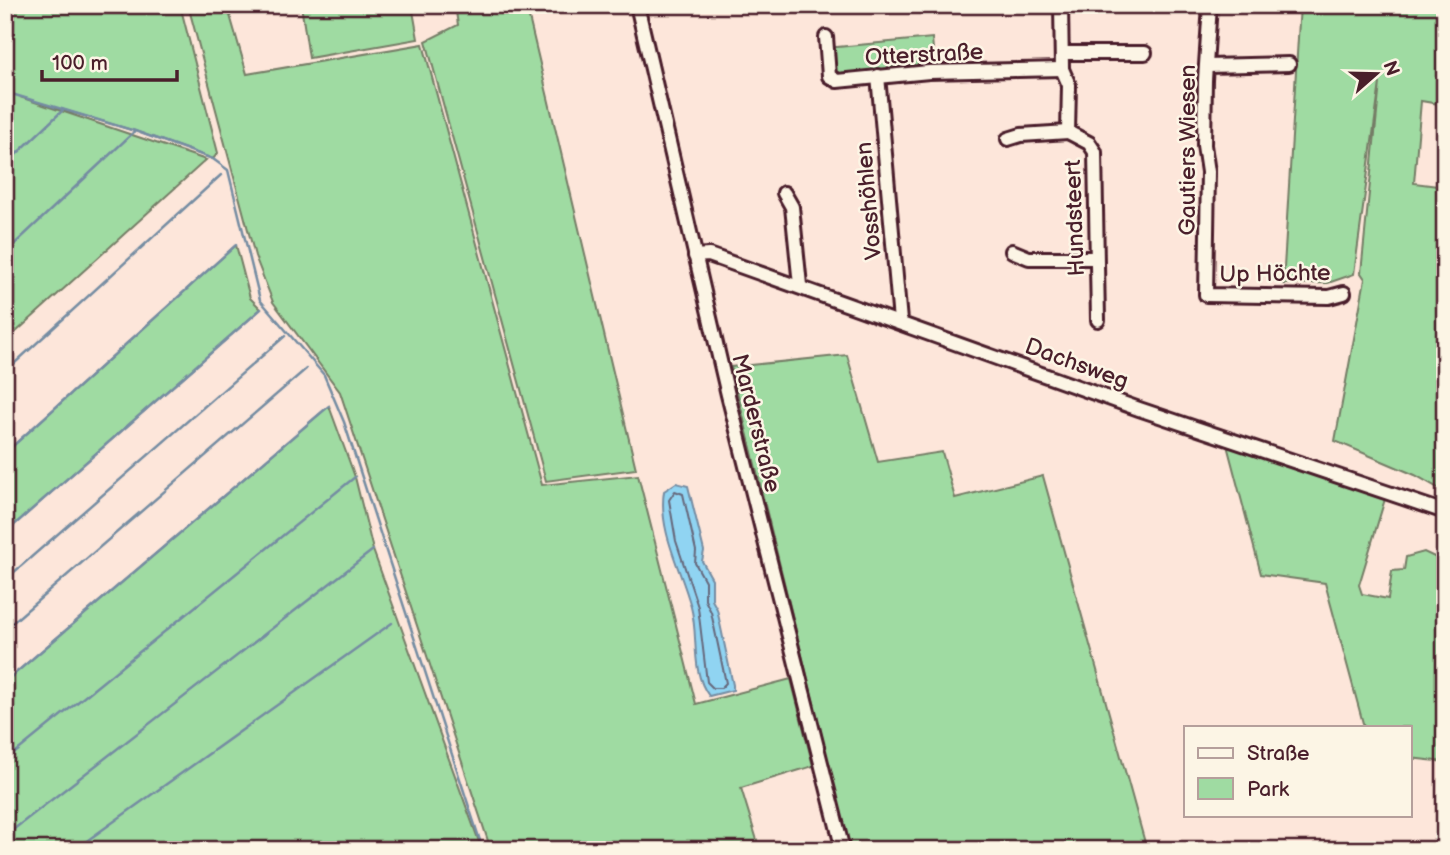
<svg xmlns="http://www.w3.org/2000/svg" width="1450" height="855" viewBox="0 0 1450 855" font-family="'Balsamiq Sans',sans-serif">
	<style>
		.green { fill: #9fdba2; stroke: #747d66; stroke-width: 2 }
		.water { fill: #90d4f2; stroke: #748ca2; stroke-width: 2 }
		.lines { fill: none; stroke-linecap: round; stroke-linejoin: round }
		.shore { stroke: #66677b; stroke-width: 2 }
		.stream { stroke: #748ca2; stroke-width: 2.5 }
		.minor-casing { stroke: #4a1f2b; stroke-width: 18 }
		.minor { stroke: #fcf5e5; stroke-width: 12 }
		.labels { text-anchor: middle; stroke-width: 5; stroke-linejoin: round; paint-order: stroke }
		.street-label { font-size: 23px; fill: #4a1f2b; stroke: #fcf5e5 }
	</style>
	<rect width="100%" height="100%" fill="#fde6da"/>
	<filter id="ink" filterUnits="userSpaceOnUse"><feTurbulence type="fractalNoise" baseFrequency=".0143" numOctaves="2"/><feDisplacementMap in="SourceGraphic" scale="14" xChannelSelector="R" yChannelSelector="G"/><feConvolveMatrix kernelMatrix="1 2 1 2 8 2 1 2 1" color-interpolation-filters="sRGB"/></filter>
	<g filter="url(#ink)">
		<g class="green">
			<polygon points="5,5 180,5 218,153 213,159 135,131 20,97 206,160 5,342"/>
			<polygon points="188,5 227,5 247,74 423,44 542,485 638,475 696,704 791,679 813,766 741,788 760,850 491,850 340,392 273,302 255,256"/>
			<polygon points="301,5 412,5 418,39 309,58"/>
			<polygon points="455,5 526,5 636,469 546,481 426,41 458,25"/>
			<polygon points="1300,5 1445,5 1445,105 1421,101 1414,183 1445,187 1445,492 1415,475 1335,441 1365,279 1361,273 1380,83 1354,274 1328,283 1283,284"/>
			<polygon points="932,38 935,72 837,81 827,48"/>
			<polygon points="236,245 250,298 261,309 5,533 5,453"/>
			<polygon points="847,355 878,462 942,452 955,498 1043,476 1147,850 850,850 731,367"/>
			<polygon points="329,406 355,477 373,550 482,850 5,850 5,682"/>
			<polygon points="1227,445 1385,499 1359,585 1362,594 1388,599 1392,571 1404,570 1406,557 1424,552 1445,562 1445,762 1410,758 1410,727 1364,727 1325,583 1261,574"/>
		</g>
		<path class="water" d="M 676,483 L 688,486 L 704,551 L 702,561 L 712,579 L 712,600 L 717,609 L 733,685 L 733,690 L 709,696 C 690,671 699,636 691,607 C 681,569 658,531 664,491 Z"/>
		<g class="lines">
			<polygon class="shore" points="675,491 683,494 696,551 695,563 705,581 705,600 711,612 726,683 721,688 713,688 707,682 698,607 676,541 669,500"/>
			<g class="stream">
				<polyline points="62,5 80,11"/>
				<polyline points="5,92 135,131 213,159 228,170 260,300 324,375 344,422 483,850"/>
				<polyline points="5,165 63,110"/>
				<polyline points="5,253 135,131"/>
				<polyline points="5,372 221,175"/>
				<polyline points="5,453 236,245"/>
				<polyline points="5,533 261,309"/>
				<polyline points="5,580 285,336"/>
				<polyline points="5,629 306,369"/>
				<polyline points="5,682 329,406"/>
				<polyline points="5,761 355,477"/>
				<polyline points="5,836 373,550"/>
				<polyline points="74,850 392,623"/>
			</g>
			<defs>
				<g id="minor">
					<polyline points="637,5 728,395 843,850"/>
					<polyline points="1061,5 1062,69 1069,85 1068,132 1089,143 1095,152 1098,320"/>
					<polyline points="1210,5 1205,80 1204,145 1208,172 1206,295 1329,297 1344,293"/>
					<polyline points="826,37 829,76 837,81 929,72 1062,69"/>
					<polyline points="1063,53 1145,53"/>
					<polyline points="1207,66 1289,64"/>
					<polyline points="878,76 900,321"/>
					<polyline points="1008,139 1021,135 1068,132"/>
					<polyline points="784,193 792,207 800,285"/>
					<polyline points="1012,251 1029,258 1096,258"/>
					<polyline points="695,256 709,255 1139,409 1445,512"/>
				</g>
			</defs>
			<use href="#minor" class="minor-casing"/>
			<use href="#minor" class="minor"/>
		</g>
	</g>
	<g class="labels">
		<g class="street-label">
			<text transform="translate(924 54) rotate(-3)" y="8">Otterstraße</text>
			<text transform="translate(1187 150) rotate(-90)" y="8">Gautiers Wiesen</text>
			<text transform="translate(868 201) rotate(-95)" y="8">Vosshöhlen</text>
			<text transform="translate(1074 218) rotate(-92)" y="8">Hundsteert</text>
			<text transform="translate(1275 273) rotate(-1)" y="8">Up Höchte</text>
			<text transform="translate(1077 363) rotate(20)" y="8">Dachsweg</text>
			<text transform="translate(757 423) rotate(76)" y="8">Marderstraße</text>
		</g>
	</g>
	<rect width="1450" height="855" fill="none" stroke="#fcf5e5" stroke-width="28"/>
	<rect x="14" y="14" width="1422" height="827" fill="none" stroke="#4a1f2b" stroke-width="2.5" filter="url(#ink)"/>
	<rect x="1184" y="726" width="228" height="91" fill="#fcf5e5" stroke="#b59f9b" stroke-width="2"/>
	<rect x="1198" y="748" width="35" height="10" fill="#fcf5e5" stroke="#b59f9b" stroke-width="2"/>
	<text x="1247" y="760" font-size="21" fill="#4a1f2b">Straße</text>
	<rect x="1198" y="778" width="35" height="21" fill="#9fdba2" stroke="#b59f9b" stroke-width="2"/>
	<text x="1247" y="796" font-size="21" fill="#4a1f2b">Park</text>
	<g transform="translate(1376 74) rotate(70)" stroke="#fcf5e5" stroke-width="5" paint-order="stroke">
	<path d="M0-5L12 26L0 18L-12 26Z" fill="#4a1f2b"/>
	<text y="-10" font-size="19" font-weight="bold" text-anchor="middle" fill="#4a1f2b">N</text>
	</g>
	<path d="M42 70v10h135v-10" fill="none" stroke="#4a1f2b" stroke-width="3.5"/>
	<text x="52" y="70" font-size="21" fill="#4a1f2b" stroke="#fcf5e5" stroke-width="5" paint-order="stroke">100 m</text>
</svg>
